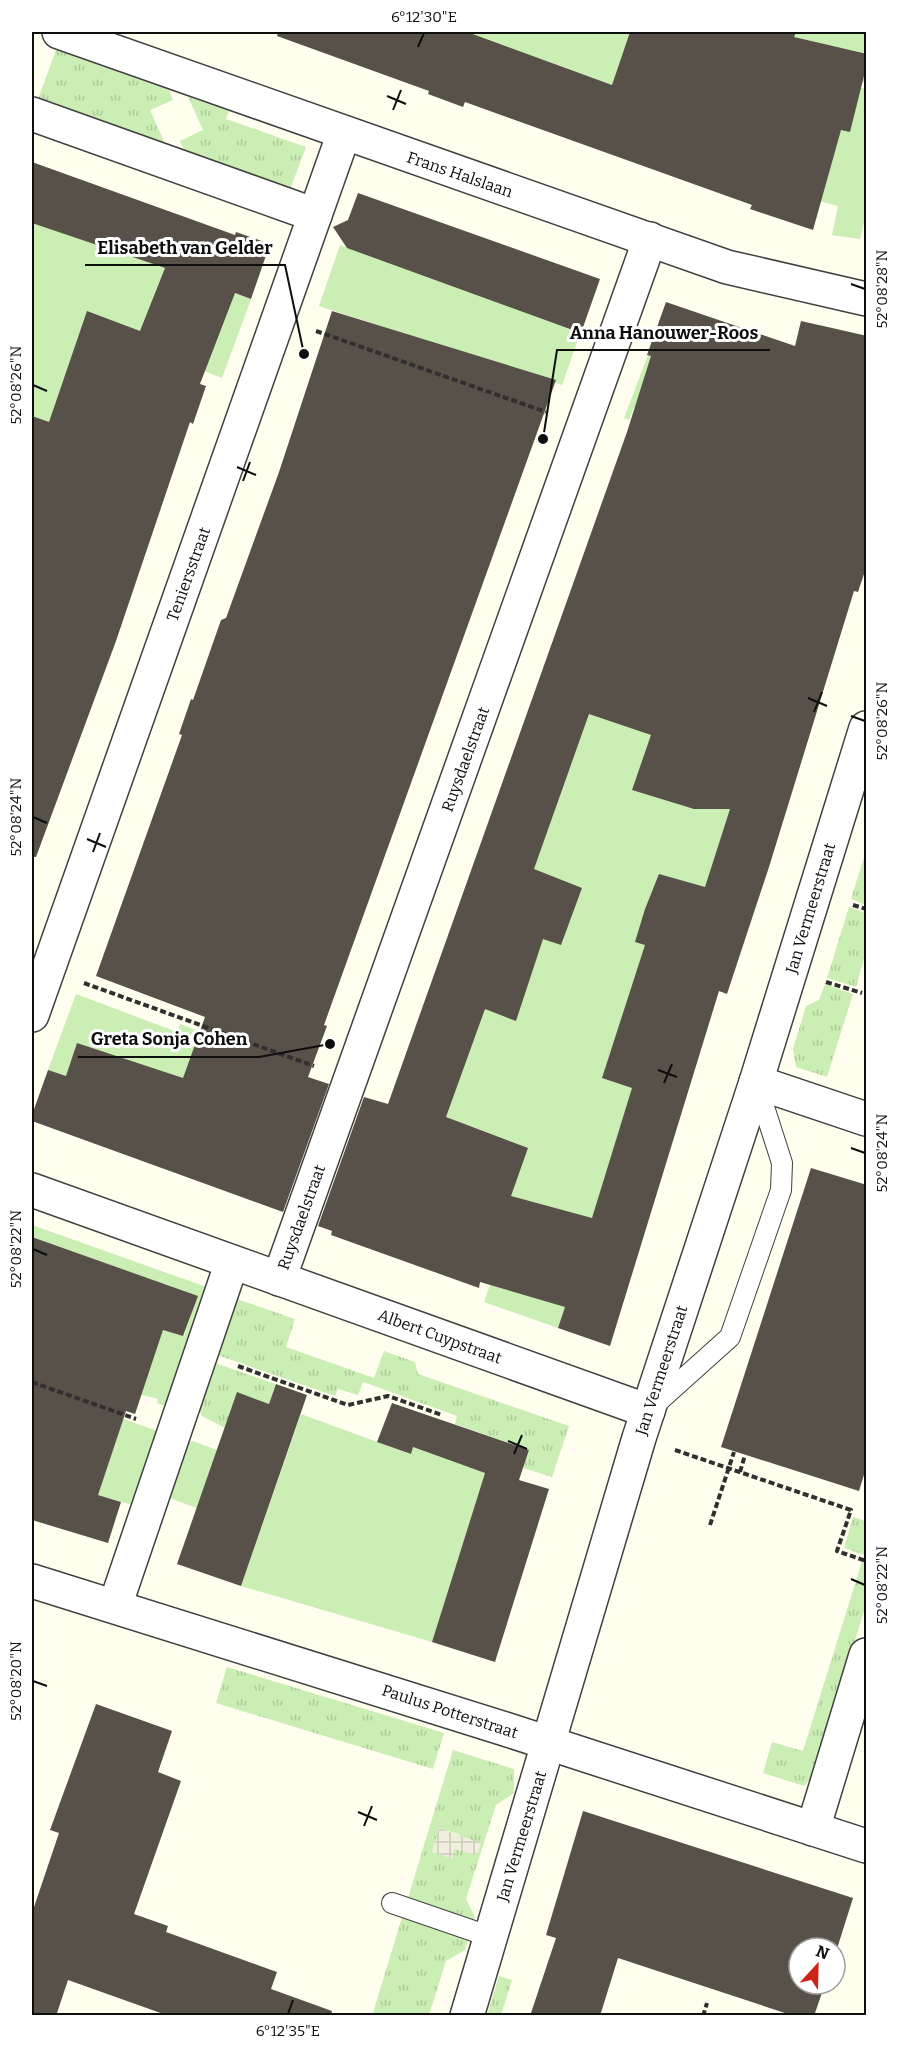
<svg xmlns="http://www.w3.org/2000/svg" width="898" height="2047" viewBox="0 0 898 2047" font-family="Bitter,serif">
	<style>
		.grass { fill: url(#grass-tufts); fill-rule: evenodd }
		.garden { fill: #cbeeb4 }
		.plaza { fill: url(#plaza-grid) }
		.building { fill: #585149; fill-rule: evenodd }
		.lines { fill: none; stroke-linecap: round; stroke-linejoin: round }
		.lane-casing { stroke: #414141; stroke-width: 22 }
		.street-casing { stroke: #414141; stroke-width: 36 }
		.path { stroke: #303030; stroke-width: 4; stroke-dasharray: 6 3; stroke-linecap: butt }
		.lane { stroke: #fff; stroke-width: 20 }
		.street { stroke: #fff; stroke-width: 33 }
		.ticks { fill: none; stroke: #0e0e0e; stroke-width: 2 }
		.labels { text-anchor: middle; stroke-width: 6; stroke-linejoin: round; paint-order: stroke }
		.street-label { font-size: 16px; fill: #0e0e0e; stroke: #fff }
		.leader { fill: none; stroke: #0e0e0e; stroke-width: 2 }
		.callout-dot { fill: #0e0e0e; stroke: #fff; stroke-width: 2 }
		.callout-label { font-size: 18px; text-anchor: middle; font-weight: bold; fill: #0e0e0e; stroke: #fff; stroke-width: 6; stroke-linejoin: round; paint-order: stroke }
		.neatline { fill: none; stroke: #0e0e0e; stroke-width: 2 }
		.ticks-label { font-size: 15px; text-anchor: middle; fill: #0e0e0e }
	</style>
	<defs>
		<pattern id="grass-tufts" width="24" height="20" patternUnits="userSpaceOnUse" patternTransform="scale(1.5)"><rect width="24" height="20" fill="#cbeeb4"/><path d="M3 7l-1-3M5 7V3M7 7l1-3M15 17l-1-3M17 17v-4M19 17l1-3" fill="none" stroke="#adcb9a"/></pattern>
		<pattern id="plaza-grid" width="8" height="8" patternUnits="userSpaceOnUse" patternTransform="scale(1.5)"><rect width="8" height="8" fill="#f0eedc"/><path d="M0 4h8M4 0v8" fill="none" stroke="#cdcbbc"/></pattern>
	</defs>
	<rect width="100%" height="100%" fill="#fffeef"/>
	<g class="grass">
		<polygon points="56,50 169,90 173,100 150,110 167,148 37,102"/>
		<polygon points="188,97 229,111 226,119 306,147 289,192 187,156 180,141 203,130"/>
		<polygon points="866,851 866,905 851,899"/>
		<polygon points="849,907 866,913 866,952 856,987 827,978"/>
		<polygon points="825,984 853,994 827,1077 796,1067 793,1049 806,1006 819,1000"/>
		<polygon points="234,1298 295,1319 286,1347 374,1378 384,1351 415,1362 418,1374 569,1426 552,1477 523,1468 529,1450 455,1424 457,1416 363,1382 358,1395 338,1389 335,1396 214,1354"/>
		<polygon points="212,1362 276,1384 269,1404 237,1393 225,1428 202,1416 197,1406"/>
		<polygon points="853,1517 866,1521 866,1605 812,1777 804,1786 763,1773 772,1742 803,1751 864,1555 844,1548"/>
		<polygon points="227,1667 444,1733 433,1769 216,1703"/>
		<path d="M 453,1750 L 514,1769 L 514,1793 L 496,1805 L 466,1899 L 475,1917 L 465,1950 L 446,1961 L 429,2015 L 372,2016 ZM 442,1829 L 458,1834 L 477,1855 L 455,1849 L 452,1858 L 432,1852 Z"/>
		<polygon points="499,1976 512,1980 501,2015 487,2015"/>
	</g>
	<g class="garden">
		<polygon points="462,32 678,32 783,69 866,89 866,214 860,239 832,235 838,206 796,195 703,117"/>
		<polygon points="690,32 866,32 866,83 784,65"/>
		<polygon points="32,221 251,299 222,378 157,353 32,705"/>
		<polygon points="340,245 581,331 562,385 319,306"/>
		<polygon points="820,325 863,335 803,597 558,1328 484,1302 519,1201 503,1219 429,1091 452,1098 601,680 705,432 634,407 629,420 624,418 648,355 813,362"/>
		<polygon points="76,994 177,1032 180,1024 216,1038 291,1157 48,1070"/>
		<path d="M 32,1225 L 215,1290 L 173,1409 L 157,1403 L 158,1399 C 116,1386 72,1392 32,1377 L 32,1342 L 150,1369 L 163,1330 L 184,1336 L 197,1296 L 32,1237 Z"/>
		<polygon points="69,1400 163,1433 139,1507 98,1495 50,1460 32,1454 40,1419 32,1416 32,1409 40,1412"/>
		<polygon points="301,1414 410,1454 413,1447 485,1473 432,1642 241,1586"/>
		<polygon points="193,1441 217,1450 197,1508 172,1499 165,1490 181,1444"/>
	</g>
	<polygon class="plaza" points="439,1828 481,1843 477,1855 455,1849 452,1858 432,1852"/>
	<g class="building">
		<polygon points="278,32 467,32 612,85 630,32 796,32 794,37 867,54 867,64 850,132 841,130 813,230 750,209 752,205 465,102 463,107 428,94 429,91 277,36"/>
		<polygon points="32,162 235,235 236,232 270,244 251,299 235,293 200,384 206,386 193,424 190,422 116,641 36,857 32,857 32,416 49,422 87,311 140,331 165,268 32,223"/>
		<polygon points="358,193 600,279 581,333 347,248 333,227 348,220"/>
		<path d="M 666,302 L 795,346 L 801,321 L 867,336 L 867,565 L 858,592 L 854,591 L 769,867 L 727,994 L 719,991 L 610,1346 L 558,1328 L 565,1307 L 480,1282 L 479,1288 L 331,1235 L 332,1231 L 318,1226 L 364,1097 L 388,1104 L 627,432 L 651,356 L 647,355 ZM 589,714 L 651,735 L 632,790 L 694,809 L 730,809 L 705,887 L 659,874 L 645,909 L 635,942 L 645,945 L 602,1078 L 632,1088 L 592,1218 L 511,1196 L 528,1148 L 446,1117 L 485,1009 L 516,1021 L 543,939 L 561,945 L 582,888 L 534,869 Z"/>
		<polygon points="332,311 556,380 324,1025 327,1026 308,1077 329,1084 283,1212 32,1121 32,1115 48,1070 66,1076 77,1043 183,1078 205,1017 96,976 182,735 179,734 191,699 193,700 221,620 226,618 279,472"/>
		<polygon points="811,1168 867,1185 867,1465 859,1491 721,1447"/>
		<polygon points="32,1237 198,1296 183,1336 163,1330 135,1414 126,1411 98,1495 121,1502 108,1543 32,1520"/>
		<polygon points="276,1384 307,1395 241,1586 177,1564 237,1392 269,1404"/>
		<polygon points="392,1403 529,1450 519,1480 549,1489 495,1662 432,1642 485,1473 413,1447 411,1454 377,1442"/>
		<polygon points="96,1704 172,1731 158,1772 181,1781 134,1914 168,1926 166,1932 277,1972 271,1989 332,2011 331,2016 169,2016 68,1980 56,2016 32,2016 32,1913 59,1833 50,1830"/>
		<polygon points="583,1811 853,1898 835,1955 835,1948 799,1948 799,1984 825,1984 814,2016 794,2016 618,1958 600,2016 530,2016 556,1938 546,1935"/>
	</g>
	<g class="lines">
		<defs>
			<g id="lane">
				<polyline points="652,1407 730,1337 781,1190 782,1163 757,1085"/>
				<polyline points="392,1903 491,1937"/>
			</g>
			<g id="street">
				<polyline points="59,32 727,267 866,299"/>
				<polyline points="32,114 315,215"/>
				<polyline points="32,1015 344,133"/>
				<polyline points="756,1082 866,1119"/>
				<polyline points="32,1190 648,1411"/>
				<polyline points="279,1279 650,239"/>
				<polyline points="32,1581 505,1729 866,1846"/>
				<polyline points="115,1606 232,1262"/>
				<polyline points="813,1829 866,1655"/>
				<polyline points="467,2016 639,1438 756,1082 866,728"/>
			</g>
		</defs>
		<use href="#lane" class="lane-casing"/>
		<use href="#street" class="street-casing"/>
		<g class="path">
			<polyline points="316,331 546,412"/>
			<polyline points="853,905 866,909"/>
			<polyline points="826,982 862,993"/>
			<polyline points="84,983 314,1066"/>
			<polyline points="238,1366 348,1405 388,1396 442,1415"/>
			<polyline points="32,1382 136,1419"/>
			<polyline points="675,1450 851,1510 837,1551 866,1561"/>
			<polyline points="740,1472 745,1455"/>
			<polyline points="710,1525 734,1452"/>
			<polyline points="703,2016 707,2003"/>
		</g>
		<use href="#lane" class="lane"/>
		<use href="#street" class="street"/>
	</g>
	<path class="ticks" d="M 418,47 L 424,33M 387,96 L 406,104M 393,110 L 401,90M 851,284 L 865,289M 33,385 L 47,391M 237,467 L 256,475M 243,481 L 250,462M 808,698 L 827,706M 814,712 L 822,692M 851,716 L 865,721M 33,817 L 47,823M 87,839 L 106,847M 93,852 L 100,833M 658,1070 L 677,1077M 664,1083 L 672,1064M 851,1148 L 865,1153M 33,1249 L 47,1255M 508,1441 L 527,1449M 514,1454 L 522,1435M 851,1579 L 865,1585M 33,1681 L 47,1686M 358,1812 L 377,1820M 364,1826 L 372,1806M 288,2014 L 293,2000"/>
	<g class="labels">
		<g class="street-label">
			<text transform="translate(460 174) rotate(19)" y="6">Frans Halslaan</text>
			<text transform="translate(188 574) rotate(-70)" y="6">Teniersstraat</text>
			<text transform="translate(465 759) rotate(-70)" y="6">Ruysdaelstraat</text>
			<text transform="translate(810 908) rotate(-73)" y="6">Jan Vermeerstraat</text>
			<text transform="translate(301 1217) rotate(-70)" y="6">Ruysdaelstraat</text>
			<text transform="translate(440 1336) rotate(20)" y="6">Albert Cuypstraat</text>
			<text transform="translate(661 1370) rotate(-72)" y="6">Jan Vermeerstraat</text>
			<text transform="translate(450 1711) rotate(18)" y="6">Paulus Potterstraat</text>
			<text transform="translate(521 1836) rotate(-73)" y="6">Jan Vermeerstraat</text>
		</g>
	</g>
	<path class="leader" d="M304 354L285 265H85M543 439L557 350H770M330 1044L259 1057H78"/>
	<g class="callout-dot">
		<circle cx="304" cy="354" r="6"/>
		<circle cx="543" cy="439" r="6"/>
		<circle cx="330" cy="1044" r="6"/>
	</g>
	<g class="callout-label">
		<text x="185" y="254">Elisabeth van Gelder</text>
		<text x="664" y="339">Anna Hanouwer-Roos</text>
		<text x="169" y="1045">Greta Sonja Cohen</text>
	</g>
	<rect width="898" height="2047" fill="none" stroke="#ffffff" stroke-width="66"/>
	<g transform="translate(817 1966) rotate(22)"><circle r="28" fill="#ffffff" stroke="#9f9f9f" stroke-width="1.5"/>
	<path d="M0-4.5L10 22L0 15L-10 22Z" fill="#cc2618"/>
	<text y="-9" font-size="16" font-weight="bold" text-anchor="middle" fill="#0e0e0e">N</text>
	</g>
	<rect x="33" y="33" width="832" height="1981" class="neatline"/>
	<g class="ticks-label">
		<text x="424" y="22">6°12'30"E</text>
		<text transform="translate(882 289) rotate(-90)" y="5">52°08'28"N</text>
		<text transform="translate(16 385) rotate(-90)" y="5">52°08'26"N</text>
		<text transform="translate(882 721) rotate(-90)" y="5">52°08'26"N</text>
		<text transform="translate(16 817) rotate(-90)" y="5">52°08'24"N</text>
		<text transform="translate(882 1153) rotate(-90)" y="5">52°08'24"N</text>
		<text transform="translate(16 1249) rotate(-90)" y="5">52°08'22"N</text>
		<text transform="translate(882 1585) rotate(-90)" y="5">52°08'22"N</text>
		<text transform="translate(16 1681) rotate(-90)" y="5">52°08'20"N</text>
		<text x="288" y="2036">6°12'35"E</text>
	</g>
</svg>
